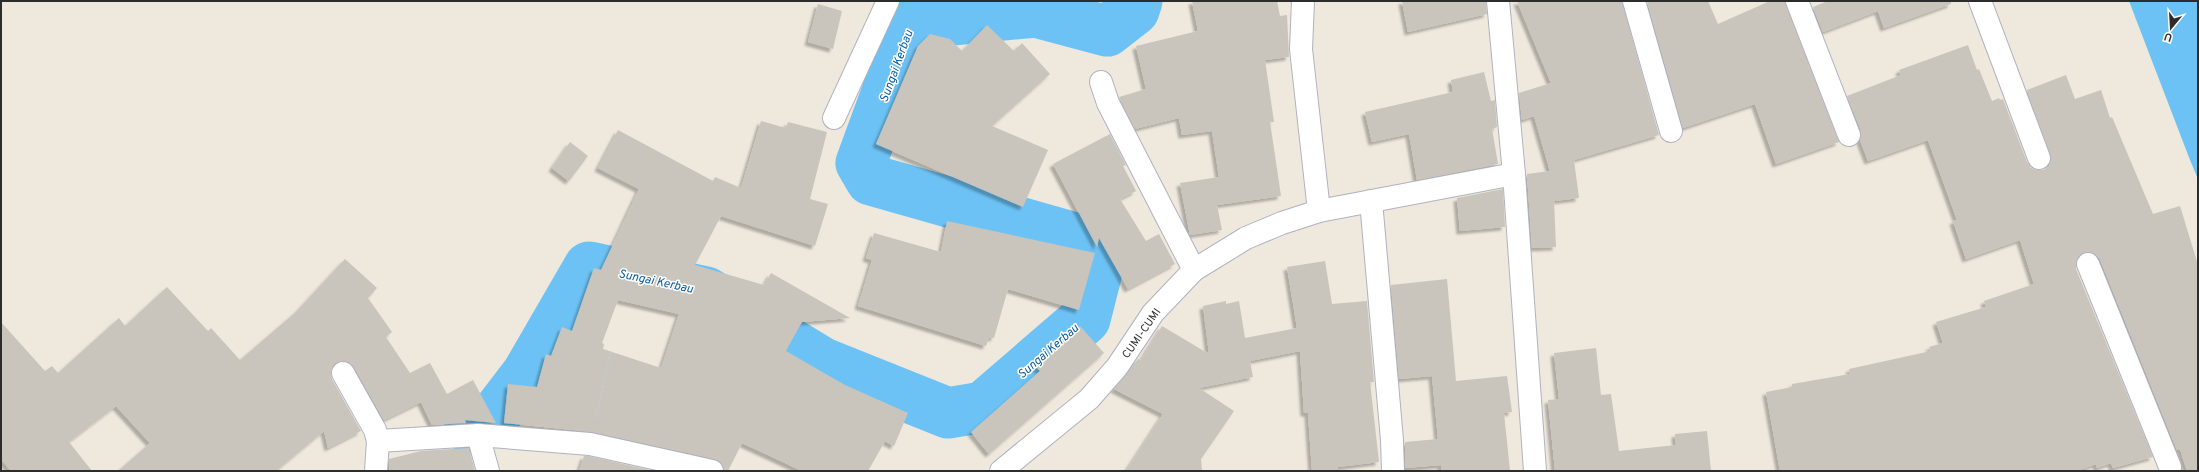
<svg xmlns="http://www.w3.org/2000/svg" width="2199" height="472" viewBox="0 0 2199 472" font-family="Overpass,sans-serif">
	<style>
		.water { fill: #6cc2f4 }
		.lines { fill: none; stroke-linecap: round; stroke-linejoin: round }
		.river { stroke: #6cc2f4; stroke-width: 51 }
		.building { fill: #c9c5bd; fill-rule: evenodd; filter: url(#shadow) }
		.minor-casing { stroke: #b1b2c0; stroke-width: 24 }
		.path { stroke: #c8c8c8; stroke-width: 2.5; stroke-dasharray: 3 2; stroke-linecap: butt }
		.minor { stroke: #fff; stroke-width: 22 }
		.labels { text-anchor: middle; stroke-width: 3; stroke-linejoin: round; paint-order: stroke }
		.street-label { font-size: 11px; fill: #2c2c2c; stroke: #fff }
		.water-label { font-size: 12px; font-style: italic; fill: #085da3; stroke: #fff }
	</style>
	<defs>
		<filter id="shadow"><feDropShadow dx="-3.5" dy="3.5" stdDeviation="1" flood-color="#0004"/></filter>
	</defs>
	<rect width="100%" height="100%" fill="#eee8dd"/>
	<polygon class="water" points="2129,1 2198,1 2198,179 2190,160"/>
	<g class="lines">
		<polyline class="river" points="469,428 491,421 527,374 589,267 706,292 823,363 948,413 983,407 1085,319 1101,256 1075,238 871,180 861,163 912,24 1036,12 1107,31 1134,10 1137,1"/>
	</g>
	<g class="building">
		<polygon points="1192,1 1277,1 1280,16 1287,15 1289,57 1265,60 1274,122 1270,122 1281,196 1217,205 1222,230 1190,235 1180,183 1219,177 1212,131 1182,135 1179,118 1135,129 1119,97 1146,89 1136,46 1198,31"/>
		<polygon points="1402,1 1486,1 1487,14 1408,32"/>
		<polygon points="1517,1 1622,1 1659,135 1574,160 1579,198 1554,201 1556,247 1532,248 1527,174 1550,171 1534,116 1522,120 1519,93 1551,83"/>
		<polygon points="1647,1 1708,1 1718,24 1770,1 1785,1 1839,142 1776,164 1755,104 1683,128"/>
		<polygon points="1828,1 1951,1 1951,4 1884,28 1878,11 1823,32 1813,7"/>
		<polygon points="818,4 842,11 833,49 808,42"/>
		<polygon points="987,25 1014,51 1022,43 1050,74 992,126 1048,150 1023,207 876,144 918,46 930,34 950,39 962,51"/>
		<polygon points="1968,45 1977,70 1979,69 1992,101 1999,98 2000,100 2003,99 2027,162 2031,168 2037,170 2044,170 2049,166 2051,160 2027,90 2066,75 2075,99 2101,90 2110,118 2112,117 2153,214 2180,206 2198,265 2198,471 2187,471 2180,449 2177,450 2100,259 2095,254 2089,252 2083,253 2078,257 2076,263 2076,269 2153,457 2113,468 2111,463 2097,468 2096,464 2076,471 1780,471 1766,392 1792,387 1792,384 1850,374 1849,369 1931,351 1929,347 1943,343 1936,322 1986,307 1984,301 2034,284 2020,240 1966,259 1953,221 1957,220 1928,140 1868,161 1860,140 1861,130 1847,96 1901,75 1899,70"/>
		<polygon points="1484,72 1491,101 1495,100 1497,127 1492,129 1498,164 1417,180 1409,134 1372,142 1365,112 1453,92 1451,80"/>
		<path d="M 761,121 L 786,128 L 788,122 L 827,132 L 810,199 L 828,204 L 815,246 L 721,216 L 695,265 L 764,285 L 771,273 L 850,318 L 802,322 L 786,351 L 845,385 L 908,413 L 894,446 L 885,441 L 868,471 L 802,471 L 742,443 L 728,471 L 724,471 L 721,462 L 715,459 L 593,432 L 504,423 L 508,384 L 537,387 L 546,354 L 551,356 L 562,327 L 572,331 L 594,268 L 601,270 L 639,189 L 598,168 L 618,130 L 713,181 L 715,177 L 741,188 ZM 618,300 L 679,314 L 661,368 L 603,349 L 604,344 L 602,343 Z"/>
		<polygon points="1110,134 1126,165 1123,166 1136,191 1120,199 1146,241 1159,234 1175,264 1128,289 1099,238 1097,247 1053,164"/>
		<polygon points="570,142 588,156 569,181 552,168"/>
		<polygon points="1503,189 1505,227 1460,231 1457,198"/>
		<polygon points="947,221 1095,253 1079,310 1008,289 994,338 989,337 986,346 858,306 872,260 866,258 874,233 941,252"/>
		<polygon points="345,259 377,288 368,298 392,332 386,337 410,373 430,363 447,394 473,380 496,423 465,420 466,423 432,425 421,402 384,420 354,367 349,362 343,361 332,366 331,372 332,379 361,431 328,448 324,431 276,471 118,471 150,443 116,406 69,442 92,471 11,471 1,459 1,322 45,371 52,366 58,373 119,318 125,326 167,287 208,331 211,328 240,360 297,311"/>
		<polygon points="1325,261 1332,304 1367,301 1374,382 1370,382 1379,462 1338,467 1338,470 1312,471 1308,413 1304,413 1300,351 1250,361 1253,377 1199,388 1234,411 1201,459 1202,471 1126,471 1163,414 1114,389 1138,359 1141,360 1162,326 1209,354 1203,306 1226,301 1226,304 1239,301 1245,338 1297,328 1287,267"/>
		<polygon points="1447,279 1456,381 1507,376 1512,412 1504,413 1510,471 1441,471 1441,465 1405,468 1405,442 1438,439 1432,376 1399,379 1391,285"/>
		<polygon points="1080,326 1104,353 989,454 971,432 1040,371 1036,367"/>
		<polygon points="1596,348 1601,395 1611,394 1619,451 1676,445 1675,434 1707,431 1711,471 1555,471 1548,400 1559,399 1554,353"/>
		<polygon points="469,448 475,471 389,471 389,459 421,451"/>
		<polygon points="584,456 588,456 654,471 579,471"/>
	</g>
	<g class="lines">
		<defs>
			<g id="minor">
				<polyline points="1303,1 1301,49 1319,211 1514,174 1535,471"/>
				<polyline points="1498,1 1514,174"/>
				<polyline points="1634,1 1671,131"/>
				<polyline points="1797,1 1849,135"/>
				<polyline points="1980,1 2039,158"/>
				<polyline points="1101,82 1108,103 1194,270"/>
				<polyline points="834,118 888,1"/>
				<polyline points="1371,201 1392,440 1393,471"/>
				<polyline points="2088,264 2170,467"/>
				<polyline points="343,373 375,430 378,441 478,435 590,444 712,471"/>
				<polyline points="478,435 488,471"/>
				<polyline points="376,471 378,441"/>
				<polyline points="1001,471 1089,399 1117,367 1153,313 1194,270 1246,238 1282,223 1319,211"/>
			</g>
		</defs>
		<use href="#minor" class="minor-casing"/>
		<polyline class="path" points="596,418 611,351"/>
		<use href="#minor" class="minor"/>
	</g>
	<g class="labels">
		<g class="street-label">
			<text transform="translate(1141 333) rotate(-55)" y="4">CUMI-CUMI</text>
		</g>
		<g class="water-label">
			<text transform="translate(896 66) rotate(-70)" y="4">Sungai Kerbau</text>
			<text transform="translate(656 281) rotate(12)" y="4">Sungai Kerbau</text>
			<text transform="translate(1048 351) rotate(-41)" y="4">Sungai Kerbau</text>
		</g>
	</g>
	<rect width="2199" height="472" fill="none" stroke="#2c2c2c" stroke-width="4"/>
	<g transform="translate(2171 28) rotate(198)" stroke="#ffffff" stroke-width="3" paint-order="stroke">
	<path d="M0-3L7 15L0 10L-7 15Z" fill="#2c2c2c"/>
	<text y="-6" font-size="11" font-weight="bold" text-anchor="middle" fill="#2c2c2c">U</text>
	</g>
</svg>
